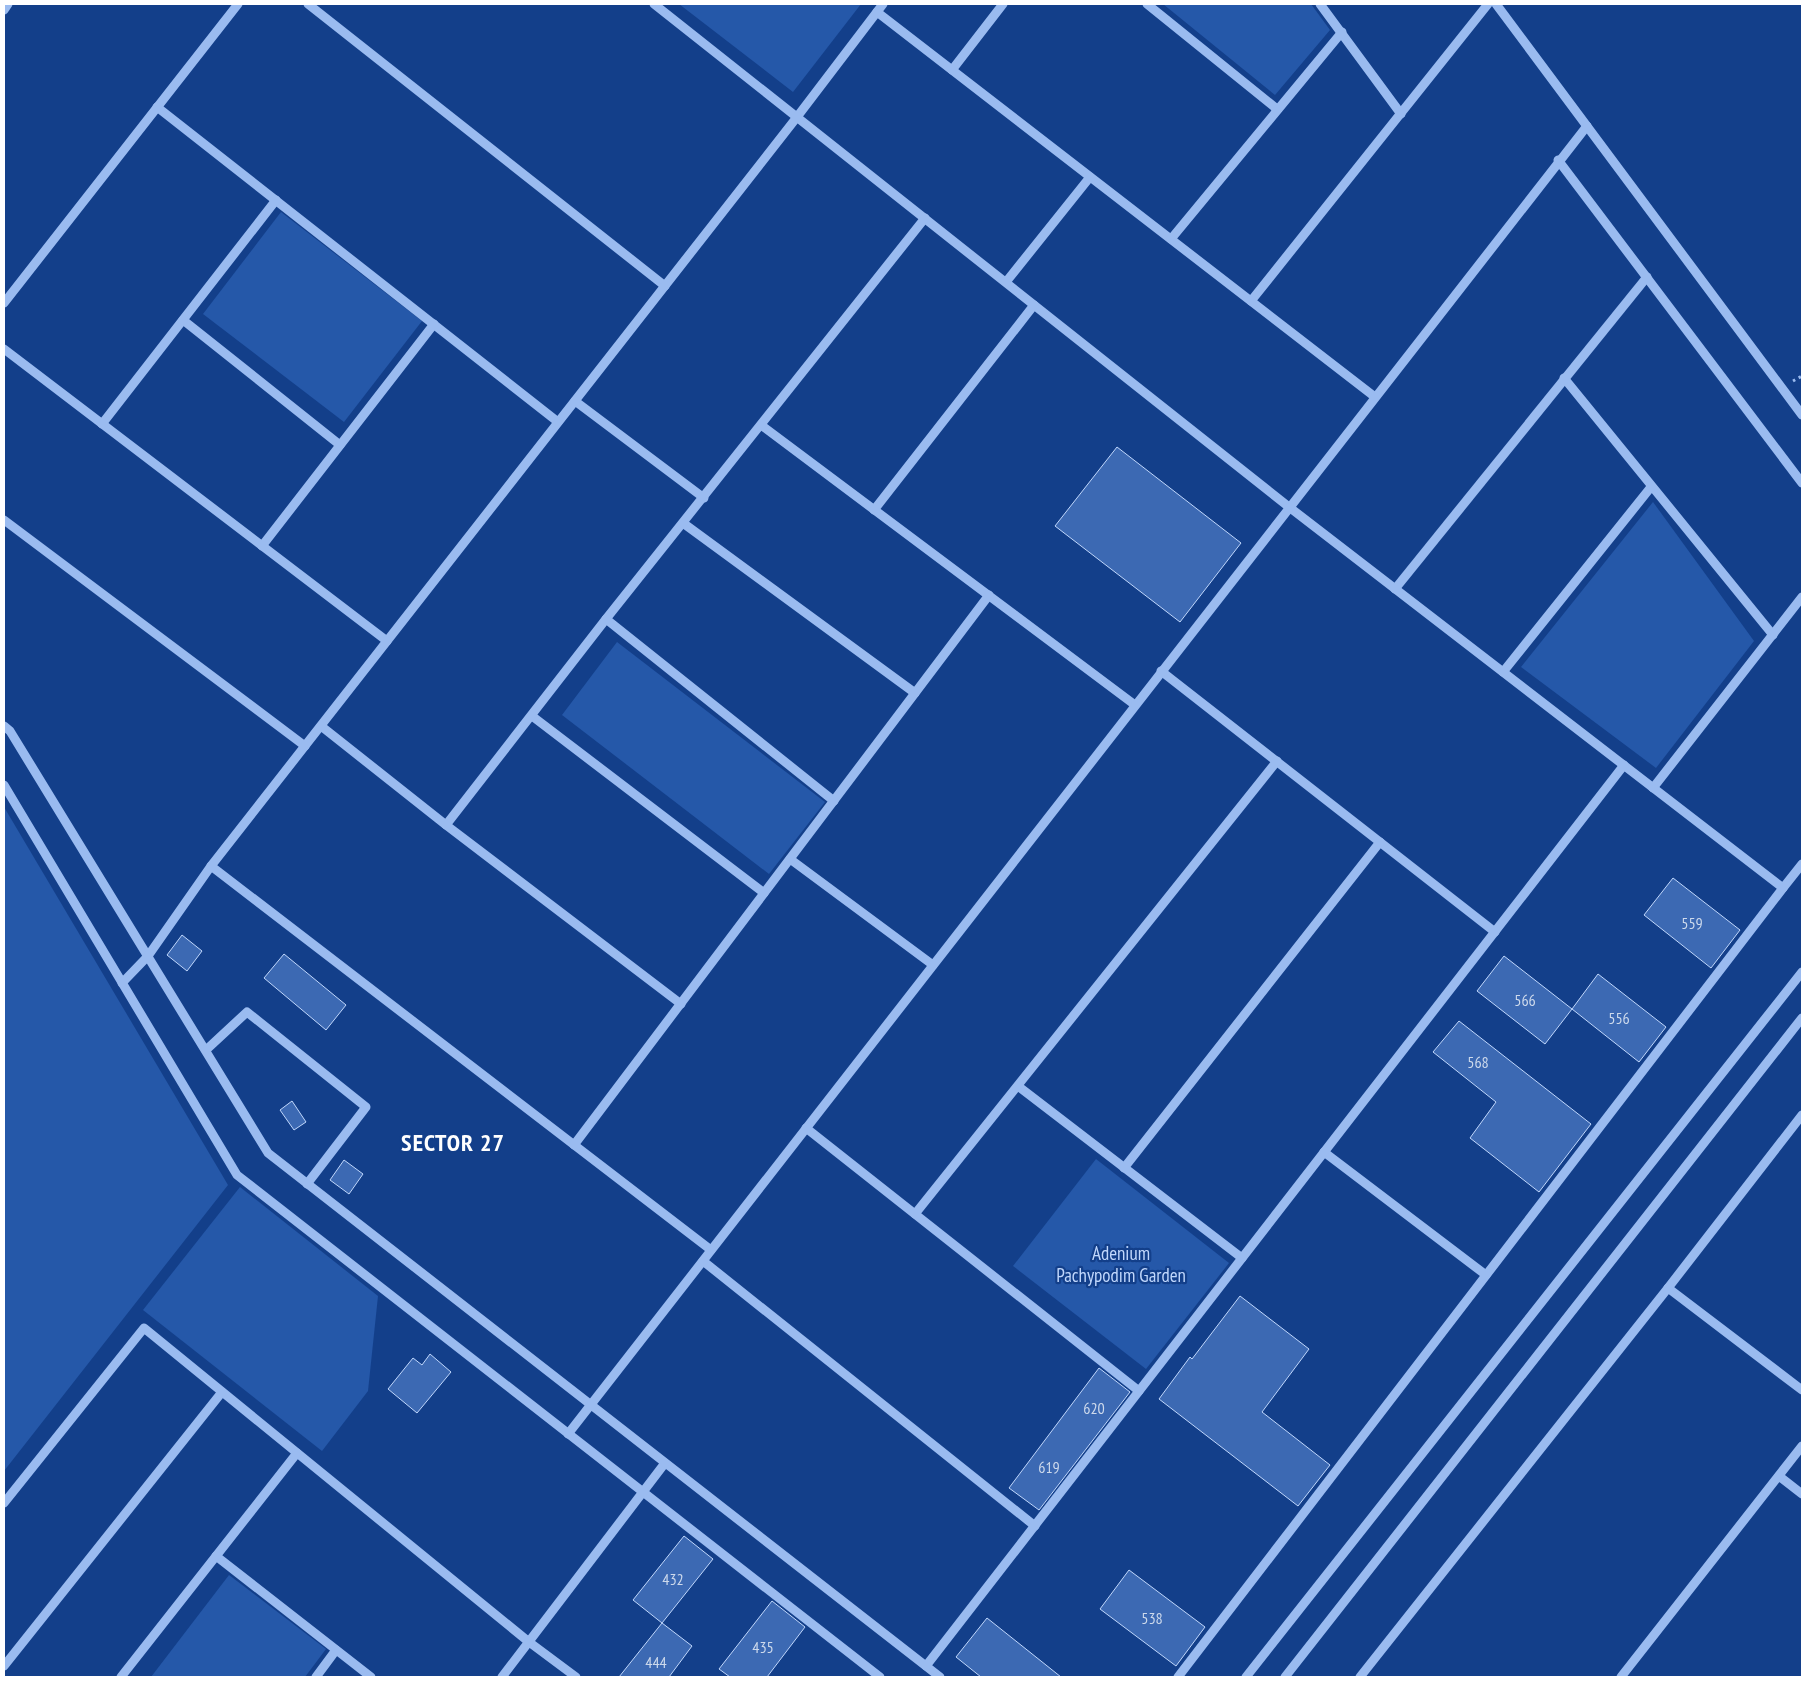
<svg xmlns="http://www.w3.org/2000/svg" width="1806" height="1681" viewBox="0 0 1806 1681" font-family="'PT Sans Narrow',sans-serif">
	<style>
		.green { fill: #2558a9 }
		.building { fill: #3c69b3; stroke: #c0d7fc }
		.lines { fill: none; stroke-linecap: round; stroke-linejoin: round }
		.path { stroke: #9abbf0; stroke-width: 3; stroke-dasharray: 2.5 4; stroke-linecap: butt }
		.minor { stroke: #9abbf0; stroke-width: 9 }
		.labels { text-anchor: middle; stroke-width: 4.5; stroke-linejoin: round; paint-order: stroke }
		.number-label { font-size: 16px; fill: #cedaec }
		.park-label { font-size: 19px; fill: #c0d7fc; stroke: #133f8a }
		.district-label { font-size: 24px; font-weight: bold; letter-spacing: 1px; fill: #fff; stroke: #133f8a }
	</style>
	<rect width="100%" height="100%" fill="#133f8a"/>
	<g class="green">
		<polygon points="679,4 861,4 793,92"/>
		<polygon points="1163,4 1311,4 1330,30 1275,95"/>
		<polygon points="281,212 422,321 344,422 203,314"/>
		<polygon points="1653,502 1754,641 1656,768 1521,667"/>
		<polygon points="617,642 825,802 769,874 562,715"/>
		<polygon points="4,807 228,1185 4,1471"/>
		<polygon points="1096,1159 1229,1263 1146,1369 1013,1266"/>
		<polygon points="240,1187 378,1296 368,1391 322,1451 143,1310"/>
		<polygon points="229,1575 326,1649 305,1677 151,1677"/>
	</g>
	<g class="building">
		<polygon points="1117,447 1241,543 1180,622 1055,526"/>
		<polygon points="1673,878 1740,930 1711,968 1644,915"/>
		<polygon points="182,935 202,951 187,971 167,955"/>
		<polygon points="284,954 346,1005 326,1030 264,978"/>
		<polygon points="1504,956 1572,1009 1545,1044 1477,991"/>
		<polygon points="1598,974 1666,1027 1639,1062 1572,1009"/>
		<polygon points="1459,1021 1591,1124 1539,1192 1470,1138 1496,1102 1433,1052"/>
		<polygon points="292,1101 306,1122 294,1130 280,1110"/>
		<polygon points="344,1160 363,1174 349,1194 330,1180"/>
		<polygon points="1240,1296 1309,1349 1262,1412 1330,1465 1298,1506 1159,1399 1190,1357 1192,1359"/>
		<polygon points="430,1354 451,1372 417,1413 388,1389 413,1358 422,1365"/>
		<polygon points="1099,1368 1130,1392 1039,1510 1009,1488"/>
		<polygon points="684,1536 713,1559 662,1623 633,1600"/>
		<polygon points="1129,1570 1205,1627 1176,1666 1100,1609"/>
		<polygon points="772,1601 805,1627 767,1677 730,1677 719,1669"/>
		<polygon points="987,1618 1061,1677 981,1677 956,1657"/>
		<polygon points="662,1623 692,1646 669,1677 619,1677"/>
	</g>
	<g class="lines">
		<polyline class="path" points="1793,381 1802,376"/>
		<g class="minor">
			<polyline points="308,4 665,286"/>
			<polyline points="654,4 1289,507 1783,888 1178,1677"/>
			<polyline points="1147,4 1277,109"/>
			<polyline points="1320,4 1401,114"/>
			<polyline points="1496,4 1802,415"/>
			<polyline points="4,10 8,4"/>
			<polyline points="877,12 1375,397"/>
			<polyline points="952,70 1003,4"/>
			<polyline points="157,107 558,422"/>
			<polyline points="1558,160 1802,483"/>
			<polyline points="1171,239 1342,32"/>
			<polyline points="1006,282 1090,177"/>
			<polyline points="1251,301 1488,4"/>
			<polyline points="4,303 238,4"/>
			<polyline points="183,320 340,445"/>
			<polyline points="4,349 387,641"/>
			<polyline points="1564,378 1773,635"/>
			<polyline points="575,401 704,498"/>
			<polyline points="102,424 276,200"/>
			<polyline points="761,425 1135,705"/>
			<polyline points="874,510 1034,305"/>
			<polyline points="4,520 305,746"/>
			<polyline points="683,523 915,693"/>
			<polyline points="262,546 434,324"/>
			<polyline points="1395,589 1647,277"/>
			<polyline points="606,619 834,801"/>
			<polyline points="1161,671 1495,932"/>
			<polyline points="1503,672 1651,487"/>
			<polyline points="532,716 764,893"/>
			<polyline points="4,726 10,731 268,1153 940,1677"/>
			<polyline points="321,726 446,825 606,619 925,218"/>
			<polyline points="4,785 237,1175 880,1677"/>
			<polyline points="1653,788 1802,597"/>
			<polyline points="446,825 681,1004"/>
			<polyline points="790,859 933,965"/>
			<polyline points="211,866 711,1250"/>
			<polyline points="1783,888 1802,864"/>
			<polyline points="122,983 148,956 211,866 797,117 883,4"/>
			<polyline points="206,1050 247,1012 366,1107 307,1184"/>
			<polyline points="1018,1086 1242,1258"/>
			<polyline points="806,1128 1139,1391"/>
			<polyline points="574,1145 989,595"/>
			<polyline points="1324,1152 1486,1275"/>
			<polyline points="1124,1168 1380,842"/>
			<polyline points="915,1214 1277,761"/>
			<polyline points="703,1261 1035,1526"/>
			<polyline points="1668,1288 1802,1390"/>
			<polyline points="568,1434 1587,126"/>
			<polyline points="1779,1476 1802,1494"/>
			<polyline points="4,1503 144,1328 529,1642 576,1677"/>
			<polyline points="216,1556 371,1677"/>
			<polyline points="4,1666 222,1392"/>
			<polyline points="926,1666 1624,765"/>
			<polyline points="121,1677 297,1453"/>
			<polyline points="316,1677 336,1650"/>
			<polyline points="502,1677 665,1463"/>
			<polyline points="1246,1677 1802,972"/>
			<polyline points="1285,1677 1802,1018"/>
			<polyline points="1360,1677 1668,1288 1802,1115"/>
			<polyline points="1621,1677 1802,1446"/>
		</g>
	</g>
	<g class="labels">
		<g class="number-label">
			<text x="1692" y="929">559</text>
			<text x="1525" y="1006">566</text>
			<text x="1619" y="1024">556</text>
			<text x="1478" y="1068">568</text>
			<text x="1094" y="1414">620</text>
			<text x="1049" y="1473">619</text>
			<text x="673" y="1585">432</text>
			<text x="1152" y="1624">538</text>
			<text x="763" y="1653">435</text>
			<text x="656" y="1668">444</text>
		</g>
		<g class="park-label">
			<text x="1121" y="1260">Adenium<tspan x="1121" dy="22">Pachypodim Garden</tspan></text>
		</g>
		<g class="district-label">
			<text x="453" y="1151">SECTOR 27</text>
		</g>
	</g>
	<rect width="1806" height="1681" fill="none" stroke="#ffffff" stroke-width="10"/>
</svg>
